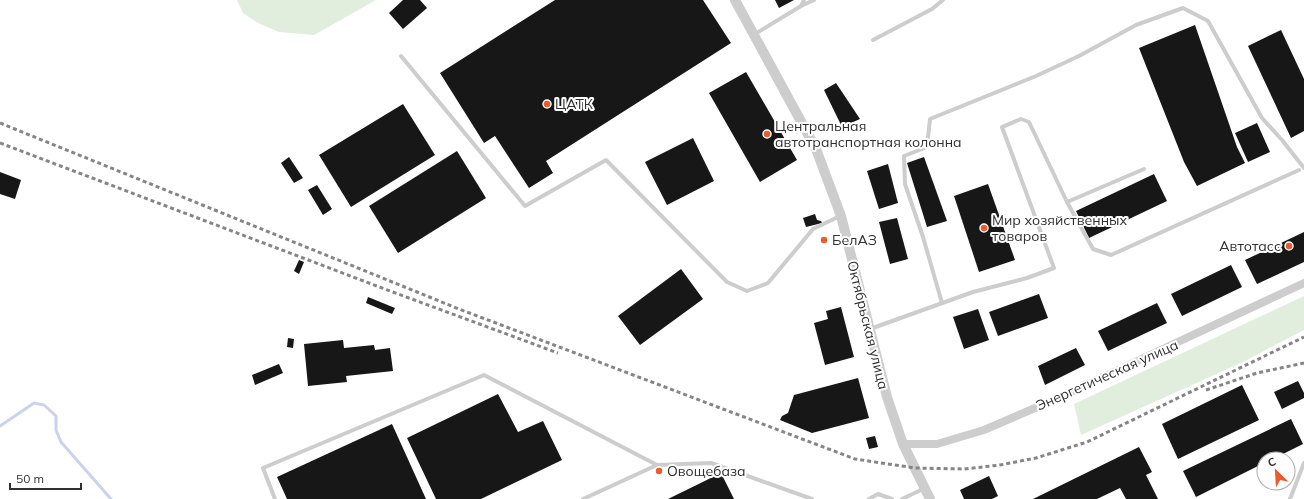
<svg xmlns="http://www.w3.org/2000/svg" width="1304" height="499" viewBox="0 0 1304 499" font-family="Mulish,sans-serif">
	<style>
		.green { fill: #e1eddd }
		.lines { fill: none; stroke-linecap: round; stroke-linejoin: round }
		.stream { stroke: #c9d3ed; stroke-width: 3 }
		.building { fill: #171717 }
		.service { stroke: #cdcdcd; stroke-width: 4 }
		.minor { stroke: #cdcdcd; stroke-width: 8 }
		.tertiary { stroke: #cdcdcd; stroke-width: 10 }
		.rail { stroke: #858585; stroke-width: 3; stroke-dasharray: 4 3; stroke-linecap: butt }
		.poi-dot { fill: #ea5c2e; stroke: #fff; stroke-width: 1.5 }
		.labels { text-anchor: middle; stroke-width: 4; stroke-linejoin: round; paint-order: stroke }
		.poi-label { font-size: 14px; fill: #303030; stroke: #fff; text-anchor: start }
		.street-label { font-size: 14px; fill: #303030; stroke: #fff }
	</style>
	<rect width="100%" height="100%" fill="#fff"/>
	<g class="green">
		<polygon points="237,0 376,0 314,35 279,32 258,23 243,13"/>
		<polygon points="1304,296 1304,330 1243,362 1081,435 1074,404"/>
	</g>
	<g class="lines">
		<polyline class="stream" points="0,426 34,403 44,405 56,416 56,430 61,442 111,499"/>
	</g>
	<g class="building">
		<polygon points="403,0 420,0 427,8 403,29 389,13"/>
		<polygon points="555,0 703,0 731,43 546,161 553,173 529,188 495,136 484,143 440,73"/>
		<polygon points="775,0 794,0 779,8"/>
		<polygon points="1195,25 1237,147 1245,163 1197,186 1184,162 1139,48"/>
		<polygon points="1281,30 1304,79 1304,131 1291,138 1248,46"/>
		<polygon points="746,72 797,160 760,182 709,93"/>
		<polygon points="836,83 860,119 842,127 824,90"/>
		<polygon points="403,104 435,155 351,207 319,155"/>
		<polygon points="1257,123 1270,152 1248,162 1235,133"/>
		<polygon points="693,138 714,181 667,205 645,162"/>
		<polygon points="457,151 486,198 398,253 369,206"/>
		<polygon points="289,157 303,178 294,183 281,163"/>
		<polygon points="924,157 947,221 927,227 907,163"/>
		<polygon points="888,164 898,203 879,209 867,171"/>
		<polygon points="0,172 21,180 15,199 0,194"/>
		<polygon points="1154,174 1167,201 1089,238 1076,211"/>
		<polygon points="988,184 1015,260 979,272 954,196"/>
		<polygon points="317,185 332,209 323,215 308,190"/>
		<polygon points="815,214 817,220 821,221 822,223 806,227 803,218"/>
		<polygon points="897,218 908,259 890,264 879,222"/>
		<polygon points="1304,232 1304,262 1257,284 1245,260"/>
		<polygon points="299,260 304,262 299,274 294,271"/>
		<polygon points="1231,265 1242,287 1182,316 1171,294"/>
		<polygon points="681,269 703,299 640,345 618,316"/>
		<polygon points="1039,294 1048,318 998,336 989,312"/>
		<polygon points="368,297 395,308 392,314 366,303"/>
		<polygon points="1157,303 1167,323 1108,351 1098,331"/>
		<polygon points="841,307 854,357 825,365 814,323 828,319 826,311"/>
		<polygon points="978,309 989,340 964,349 953,317"/>
		<polygon points="288,338 294,339 293,348 287,347"/>
		<polygon points="343,340 344,348 374,345 375,350 390,348 393,371 346,376 347,382 308,386 304,344"/>
		<polygon points="1076,348 1085,365 1045,385 1038,366"/>
		<polygon points="279,364 283,373 255,385 252,375"/>
		<polygon points="858,378 869,418 812,433 780,420 782,416 788,413 794,395"/>
		<polygon points="1298,381 1304,393 1304,398 1282,409 1274,392"/>
		<polygon points="1242,385 1259,420 1178,459 1162,424"/>
		<polygon points="498,394 518,432 543,421 562,460 481,499 436,499 407,438"/>
		<polygon points="1291,419 1303,444 1273,459 1264,459 1264,463 1196,497 1183,471"/>
		<polygon points="392,424 426,499 287,499 277,477"/>
		<polygon points="875,436 878,447 869,449 866,438"/>
		<polygon points="1139,447 1152,472 1146,475 1158,499 1126,499 1120,488 1097,499 1033,499"/>
		<polygon points="721,473 734,499 668,499"/>
		<polygon points="989,476 998,496 992,499 964,499 960,490"/>
	</g>
	<g class="lines">
		<g class="service">
			<polyline points="801,6 814,0"/>
			<polyline points="755,34 801,6 804,0"/>
			<polyline points="873,40 932,9 943,0"/>
			<polyline points="401,56 525,206 606,160 727,282 747,291 768,283 813,229 840,216"/>
			<polyline points="1067,202 1144,169"/>
			<polyline points="942,303 923,237 905,184 904,156 927,147 930,119 1036,76 1079,56 1136,25 1183,8 1208,21 1262,118 1282,140 1304,168"/>
			<polyline points="870,329 973,292 1027,278 1054,268 1002,127 1021,119 1029,122 1067,202 1093,249 1111,255 1299,170"/>
			<polyline points="275,499 263,468 484,375 657,465"/>
			<polyline points="583,499 657,465 711,463 812,499"/>
			<polyline points="869,499 878,494 892,499"/>
			<polyline points="902,499 925,488"/>
			<polyline points="1290,499 1304,463"/>
		</g>
		<polyline class="minor" points="903,444 937,444 984,430 1056,399 1304,283"/>
		<polyline class="tertiary" points="735,0 816,149 841,216 887,397 903,444 930,499"/>
		<g class="rail">
			<polyline points="0,123 459,309 855,459 915,468 964,469 1000,465 1036,458 1087,442 1304,337"/>
			<polyline points="0,143 390,291 558,353"/>
			<polyline points="1206,390 1257,373 1304,363"/>
		</g>
	</g>
	<g class="poi-dot">
		<circle cx="547" cy="104" r="4"/>
		<circle cx="767" cy="134" r="4"/>
		<circle cx="984" cy="228" r="4"/>
		<circle cx="824" cy="240" r="4"/>
		<circle cx="1289" cy="246" r="4"/>
		<circle cx="659" cy="471" r="4"/>
	</g>
	<g class="labels">
		<g class="poi-label">
			<text x="555" y="109">ЦАТК</text>
			<text x="775" y="131">Центральная<tspan x="775" dy="16">автотранспортная колонна</tspan></text>
			<text x="992" y="225">Мир хозяйственных<tspan x="992" dy="16">товаров</tspan></text>
			<text x="832" y="245">БелАЗ</text>
			<text x="1281" y="251" text-anchor="end">Автотасс</text>
			<text x="667" y="476">Овощебаза</text>
		</g>
		<g class="street-label">
			<text transform="translate(868 325) rotate(76)" y="5">Октябрьская улица</text>
			<text transform="translate(1107 375) rotate(-24)" y="5">Энергетическая улица</text>
		</g>
	</g>
	<g transform="translate(1276 471) rotate(335)"><circle r="19" fill="#ffffff" stroke="#acacac"/>
	<path d="M0-3L7 15L0 10L-7 15Z" fill="#ea5c2e"/>
	<text y="-6" font-size="11" font-weight="bold" text-anchor="middle" fill="#303030">С</text>
	</g>
	<path d="M10 483v6h71v-6" fill="none" stroke="#303030" stroke-width="2"/>
	<text x="16" y="483" font-size="12" fill="#303030" stroke="#ffffff" stroke-width="3" paint-order="stroke">50 m</text>
</svg>
